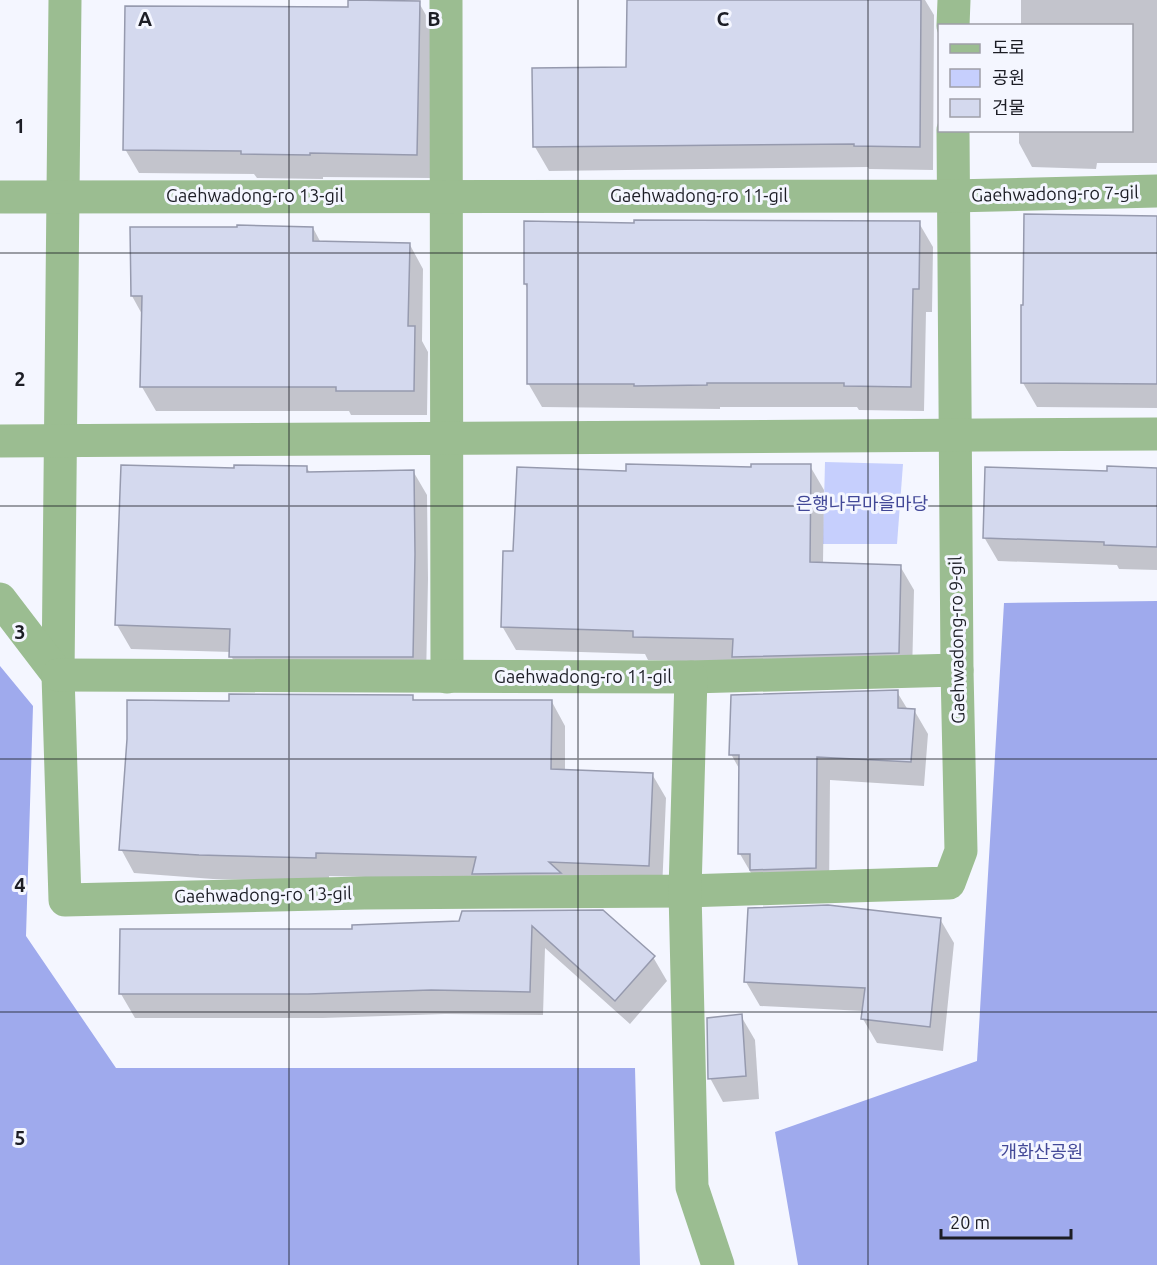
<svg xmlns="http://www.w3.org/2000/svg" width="1157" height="1265" viewBox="0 0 1157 1265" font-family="Ubuntu,'Noto Sans KR',sans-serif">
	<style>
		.green { fill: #c6cffd }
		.forest { fill: #9faaed }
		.shadow { fill: #0003 }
		.building { fill: #d4d9ee; stroke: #969aae; stroke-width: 1.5 }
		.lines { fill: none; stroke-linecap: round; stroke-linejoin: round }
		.minor { stroke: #9bbd91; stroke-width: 33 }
		.grid { fill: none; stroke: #1c1d25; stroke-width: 1.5; stroke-opacity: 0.55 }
		.labels { text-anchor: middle; stroke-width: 6; stroke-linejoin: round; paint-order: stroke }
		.street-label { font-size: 18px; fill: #1c1d25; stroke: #f4f6ff }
		.park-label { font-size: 18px; fill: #424897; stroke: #f4f6ff }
		.grid-label { font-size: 20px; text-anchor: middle; font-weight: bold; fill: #1c1d25; stroke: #f4f6ff; stroke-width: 6; stroke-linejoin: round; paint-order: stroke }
	</style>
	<rect width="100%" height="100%" fill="#f4f6ff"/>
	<polygon class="green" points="825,462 903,464 897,544 823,544"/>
	<g class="forest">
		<polygon points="1157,601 1157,1265 798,1265 775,1132 977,1061 1004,603"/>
		<polygon points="0,666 33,706 26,936 116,1068 635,1068 640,1265 0,1265"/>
	</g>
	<g class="shadow">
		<polygon points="629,0 925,0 934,15 933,170 869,169 868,167 549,171 535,147 533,70 627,68"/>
		<polygon points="1021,0 1157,0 1157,163 1097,163 1096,169 1032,167 1019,143 1019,130 1132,130 1132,26 1021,26"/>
		<polygon points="419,3 433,27 430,178 323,177 323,179 257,178 254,174 139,173 125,149 349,8"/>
		<polygon points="1157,218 1157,408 1037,407 1023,383 1022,306"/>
		<polygon points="526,223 919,223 933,247 932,312 926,312 924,411 859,410 857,407 720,407 720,409 542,407 528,383 529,291 525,284"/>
		<polygon points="313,228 321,243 410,245 423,269 422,341 428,352 427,415 351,415 349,411 156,411 142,387 143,316 132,296 132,229"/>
		<polygon points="810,466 824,490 823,563 900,566 914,590 912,676 737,663 648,660 645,654 516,650 502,626 514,553 628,473"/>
		<polygon points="307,468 310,473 413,471 427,495 428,579 426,681 245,680 231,656 231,652 131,649 117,625 236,469"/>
		<polygon points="1157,470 1157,570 1119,569 1117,565 998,561 984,537 1108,473"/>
		<polygon points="897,692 908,710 914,710 928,734 924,786 830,780 829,892 754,878 740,854 741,772 731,754"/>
		<polygon points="412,696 415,702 552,702 565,726 565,771 652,774 666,798 662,890 477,880 329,876 329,882 213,879 134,873 121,849 230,702"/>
		<polygon points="602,912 653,957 667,981 630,1024 545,948 543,1015 445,1014 323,1018 135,1018 121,994 354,931"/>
		<polygon points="940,919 954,943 943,1051 877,1043 863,1019 864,1011 760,1006 746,982"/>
		<polygon points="741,1016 755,1040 759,1099 723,1102 710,1078"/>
	</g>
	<g class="building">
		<polygon points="348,0 420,1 417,155 310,153 310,155 241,154 241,151 123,150 125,6 348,7"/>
		<polygon points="627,0 921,0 920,147 854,146 854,144 533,147 532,68 626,67"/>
		<polygon points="1024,214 1157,216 1157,384 1021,383 1021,305 1023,305"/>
		<polygon points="634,220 920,221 919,289 913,289 911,387 844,386 844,383 707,383 707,385 634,386 634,384 527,384 527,284 524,284 524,221 634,223"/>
		<polygon points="237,225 313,227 313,241 410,243 408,326 415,326 414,391 336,391 336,387 140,387 142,296 131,296 130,227 237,227"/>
		<polygon points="626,464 751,467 751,464 811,464 810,562 901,565 899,653 732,657 733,639 633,637 633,631 501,627 503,551 513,551 517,467 626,471"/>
		<polygon points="121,465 234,468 234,465 307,466 307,472 414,470 415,554 413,657 229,657 230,629 115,625"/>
		<polygon points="1107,466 1157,468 1157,547 1104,545 1104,542 983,538 985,467 1107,471"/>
		<polygon points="898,690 898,708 915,709 911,762 817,757 816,868 750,870 750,854 738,854 739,755 729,755 731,695"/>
		<polygon points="229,694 413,695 413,700 552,700 551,769 653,773 649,866 549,862 561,873 472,874 476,857 316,853 316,858 199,855 119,850 127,739 127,700 224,701 229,701"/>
		<polygon points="828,905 941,918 930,1027 861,1019 865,988 744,982 748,908"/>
		<polygon points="603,910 655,956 615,1001 532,926 530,992 431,990 308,994 119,994 120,929 352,929 352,925 459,921 462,911"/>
		<polygon points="742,1014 746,1076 708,1079 707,1018"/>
	</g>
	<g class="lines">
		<g class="minor">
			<polyline points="65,0 58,675 65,900 364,893 685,891 949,883 961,851 957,670 953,130"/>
			<polyline points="446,0 447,677"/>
			<polyline points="953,26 954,0"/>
			<polyline points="0,197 952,196 1157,191"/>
			<polyline points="0,441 1157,434"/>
			<polyline points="0,599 58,675"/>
			<polyline points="58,675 691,677 957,670"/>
			<polyline points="691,677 685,891 692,1187 718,1265"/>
		</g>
	</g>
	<path class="grid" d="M 289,0 L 289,1265M 578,0 L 578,1265M 868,0 L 868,1265M 0,253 L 1157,253M 0,506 L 1157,506M 0,759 L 1157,759M 0,1012 L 1157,1012"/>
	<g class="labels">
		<g class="street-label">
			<text transform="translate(1055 194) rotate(-1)" y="6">Gaehwadong-ro 7-gil</text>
			<text x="255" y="202">Gaehwadong-ro 13-gil</text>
			<text x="699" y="202">Gaehwadong-ro 11-gil</text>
			<text transform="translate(957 640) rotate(-91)" y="6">Gaehwadong-ro 9-gil</text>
			<text x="583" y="683">Gaehwadong-ro 11-gil</text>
			<text transform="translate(263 895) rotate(-1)" y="6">Gaehwadong-ro 13-gil</text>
		</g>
		<g class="park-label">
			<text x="862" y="510">은행나무마을마당</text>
			<text x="1042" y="1158">개화산공원</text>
		</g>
	</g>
	<g class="grid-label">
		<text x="145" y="26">A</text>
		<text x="434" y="26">B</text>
		<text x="723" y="26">C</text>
		<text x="20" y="133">1</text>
		<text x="20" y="386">2</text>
		<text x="20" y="639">3</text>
		<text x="20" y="892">4</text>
		<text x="20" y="1145">5</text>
	</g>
	<rect x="938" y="24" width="195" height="108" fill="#f4f6ff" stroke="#9e9fa8" stroke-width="1.5"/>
	<rect x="950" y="44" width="30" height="9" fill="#9bbd91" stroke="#9e9fa8" stroke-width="1.5"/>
	<text x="992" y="54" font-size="18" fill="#1c1d25">도로</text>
	<rect x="950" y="69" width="30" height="18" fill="#c6cffd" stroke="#9e9fa8" stroke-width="1.5"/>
	<text x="992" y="84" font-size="18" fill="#1c1d25">공원</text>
	<rect x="950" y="99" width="30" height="18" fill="#d4d9ee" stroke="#9e9fa8" stroke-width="1.5"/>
	<text x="992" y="114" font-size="18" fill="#1c1d25">건물</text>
	<path d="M941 1229v9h130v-9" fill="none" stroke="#1c1d25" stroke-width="3"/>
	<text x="950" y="1229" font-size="18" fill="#1c1d25" stroke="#f4f6ff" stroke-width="4.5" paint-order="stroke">20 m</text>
</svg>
